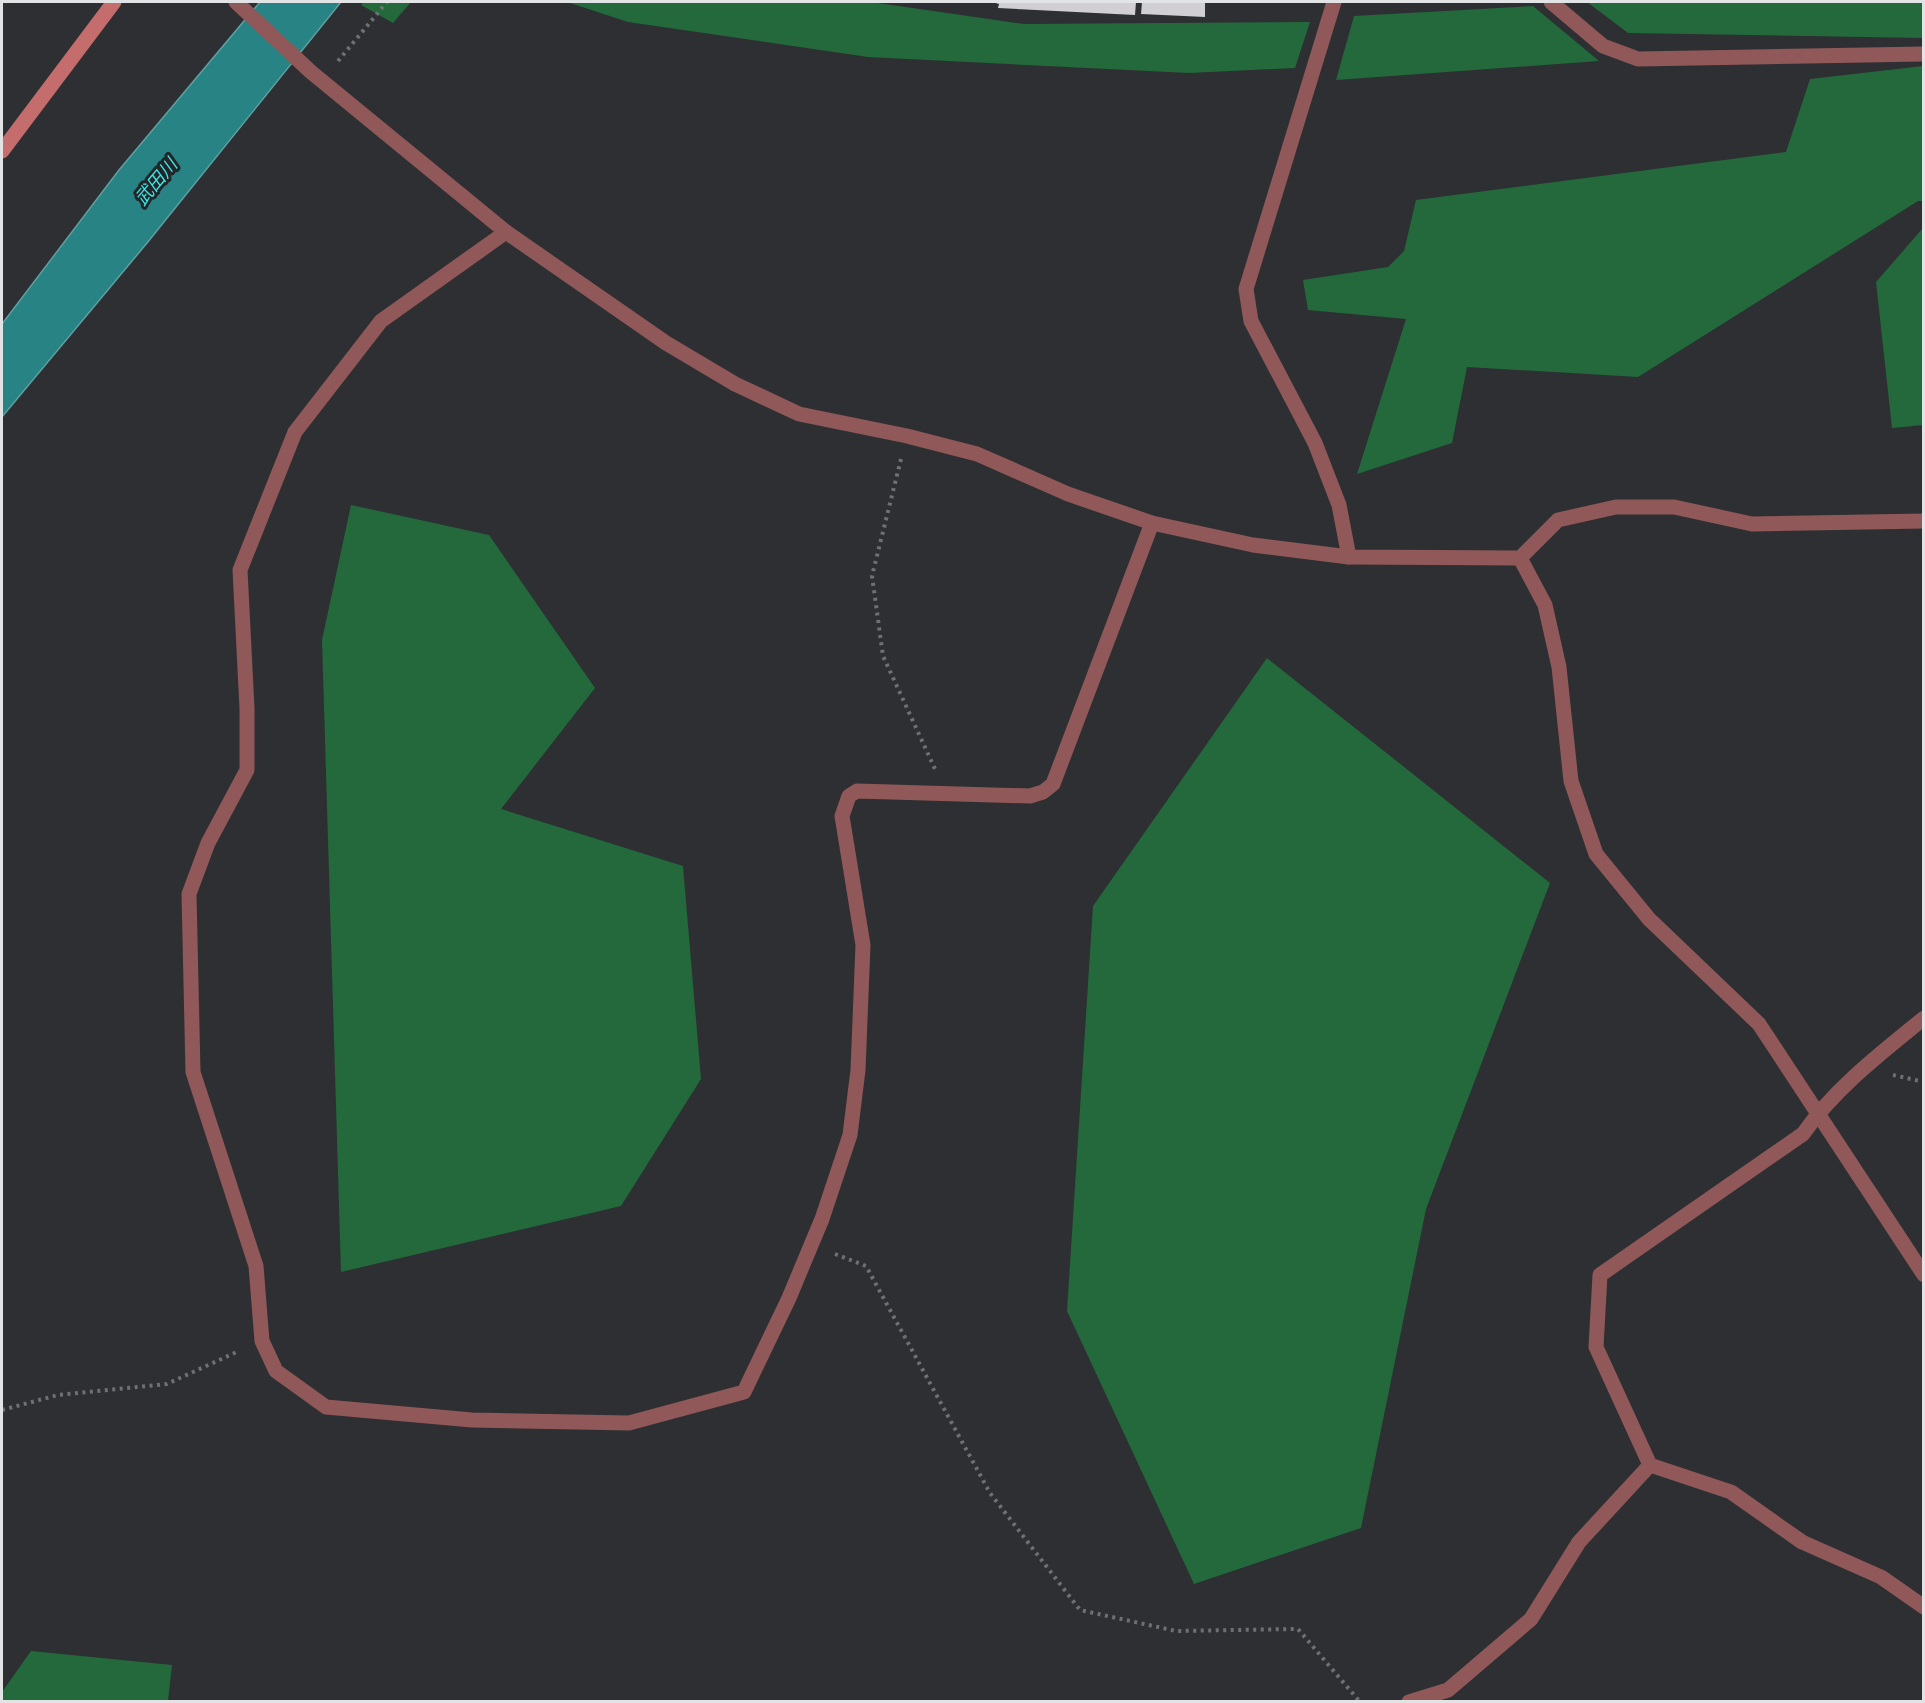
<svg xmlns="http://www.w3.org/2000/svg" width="1925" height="1703" viewBox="0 0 1925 1703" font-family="'Roboto Condensed','Noto Sans JP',sans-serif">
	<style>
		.green { fill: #23693c }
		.water { fill: #278384; stroke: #5fa0a1; stroke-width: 1.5 }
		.building { fill: #d1cfd3 }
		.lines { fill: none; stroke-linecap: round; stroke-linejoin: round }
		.path { stroke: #6e7073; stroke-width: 4; stroke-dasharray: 3 4.5; stroke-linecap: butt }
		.street { stroke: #905858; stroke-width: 15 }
		.secondary { stroke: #c56d6d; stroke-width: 15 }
		.labels { text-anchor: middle; stroke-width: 6; stroke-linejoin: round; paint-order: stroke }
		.water-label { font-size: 18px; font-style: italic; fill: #3ceaeb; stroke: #232628 }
	</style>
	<rect width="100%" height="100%" fill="#2d2f32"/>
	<g class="green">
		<polygon points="364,2 411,2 393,23 361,5"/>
		<polygon points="567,2 871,2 1024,24 1310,22 1295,68 1189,73 868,57 628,22"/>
		<polygon points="1587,2 1923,2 1923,38 1628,33"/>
		<polygon points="1533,6 1599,61 1336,80 1354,16"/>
		<polygon points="1923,66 1923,201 1918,201 1638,377 1467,367 1452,443 1357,474 1406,319 1308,310 1303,280 1388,267 1404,251 1416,200 1786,152 1810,79"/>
		<polygon points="1923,228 1923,425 1892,428 1876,282"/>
		<polygon points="351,505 489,535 595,688 501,809 683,866 701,1079 621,1206 341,1272 322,640"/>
		<polygon points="1267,658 1550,883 1426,1209 1361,1528 1194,1584 1067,1311 1093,906"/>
		<polygon points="31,1651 172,1665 168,1701 2,1701 2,1692"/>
	</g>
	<polygon class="water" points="260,2 341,2 147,243 2,417 2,324 119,170"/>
	<g class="building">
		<polygon points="992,2 1136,2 1135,15 998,8 999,4"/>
		<polygon points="1142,2 1205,2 1205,17 1141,14"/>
	</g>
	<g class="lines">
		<g class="path">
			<polyline points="338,61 387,2"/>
			<polyline points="901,459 872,576 883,656 935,769"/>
			<polyline points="1893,1075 1924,1082"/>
			<polyline points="835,1254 866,1266 990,1493 1080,1610 1176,1631 1298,1629 1360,1702"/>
			<polyline points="2,1410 58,1395 167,1384 239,1351"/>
		</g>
		<g class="street">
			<polyline points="236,2 311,72 506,232 666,343 735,384 799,414 907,436 977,454 1068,494 1152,523 1253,545 1349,557 1520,558 1558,520 1616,507 1674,507 1752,524 1924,521"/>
			<polyline points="1334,2 1246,289 1251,321 1315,443 1339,505 1349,557"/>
			<polyline points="1551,2 1603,46 1638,59 1924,54"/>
			<polyline points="506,232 381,321 295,432 240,570 247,708 247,770 208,843 189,894 193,1072 256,1266 262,1341 276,1371 326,1407 472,1420 629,1423 744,1392 789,1298 822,1219 850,1135 858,1070 863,945 842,816 849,796 857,791 1030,796 1043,792 1053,784 1152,523"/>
			<polyline points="1520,558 1545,605 1559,667 1571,781 1596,854 1649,919 1759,1024 1924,1275"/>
			<path d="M 1924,1018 C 1881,1053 1835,1088 1803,1134 L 1600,1275 L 1596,1347 L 1650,1465 L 1731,1492 L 1802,1542 L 1881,1577 L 1924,1607"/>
			<polyline points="1409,1702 1448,1690 1531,1619 1579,1542 1650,1465"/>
		</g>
		<polyline class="secondary" points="2,151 114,2"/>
	</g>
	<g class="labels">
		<g class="water-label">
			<text transform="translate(156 182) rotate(-50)" y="6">武田川</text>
		</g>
	</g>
	<rect width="1925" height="1703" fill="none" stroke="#e1e3e4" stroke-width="6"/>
</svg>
